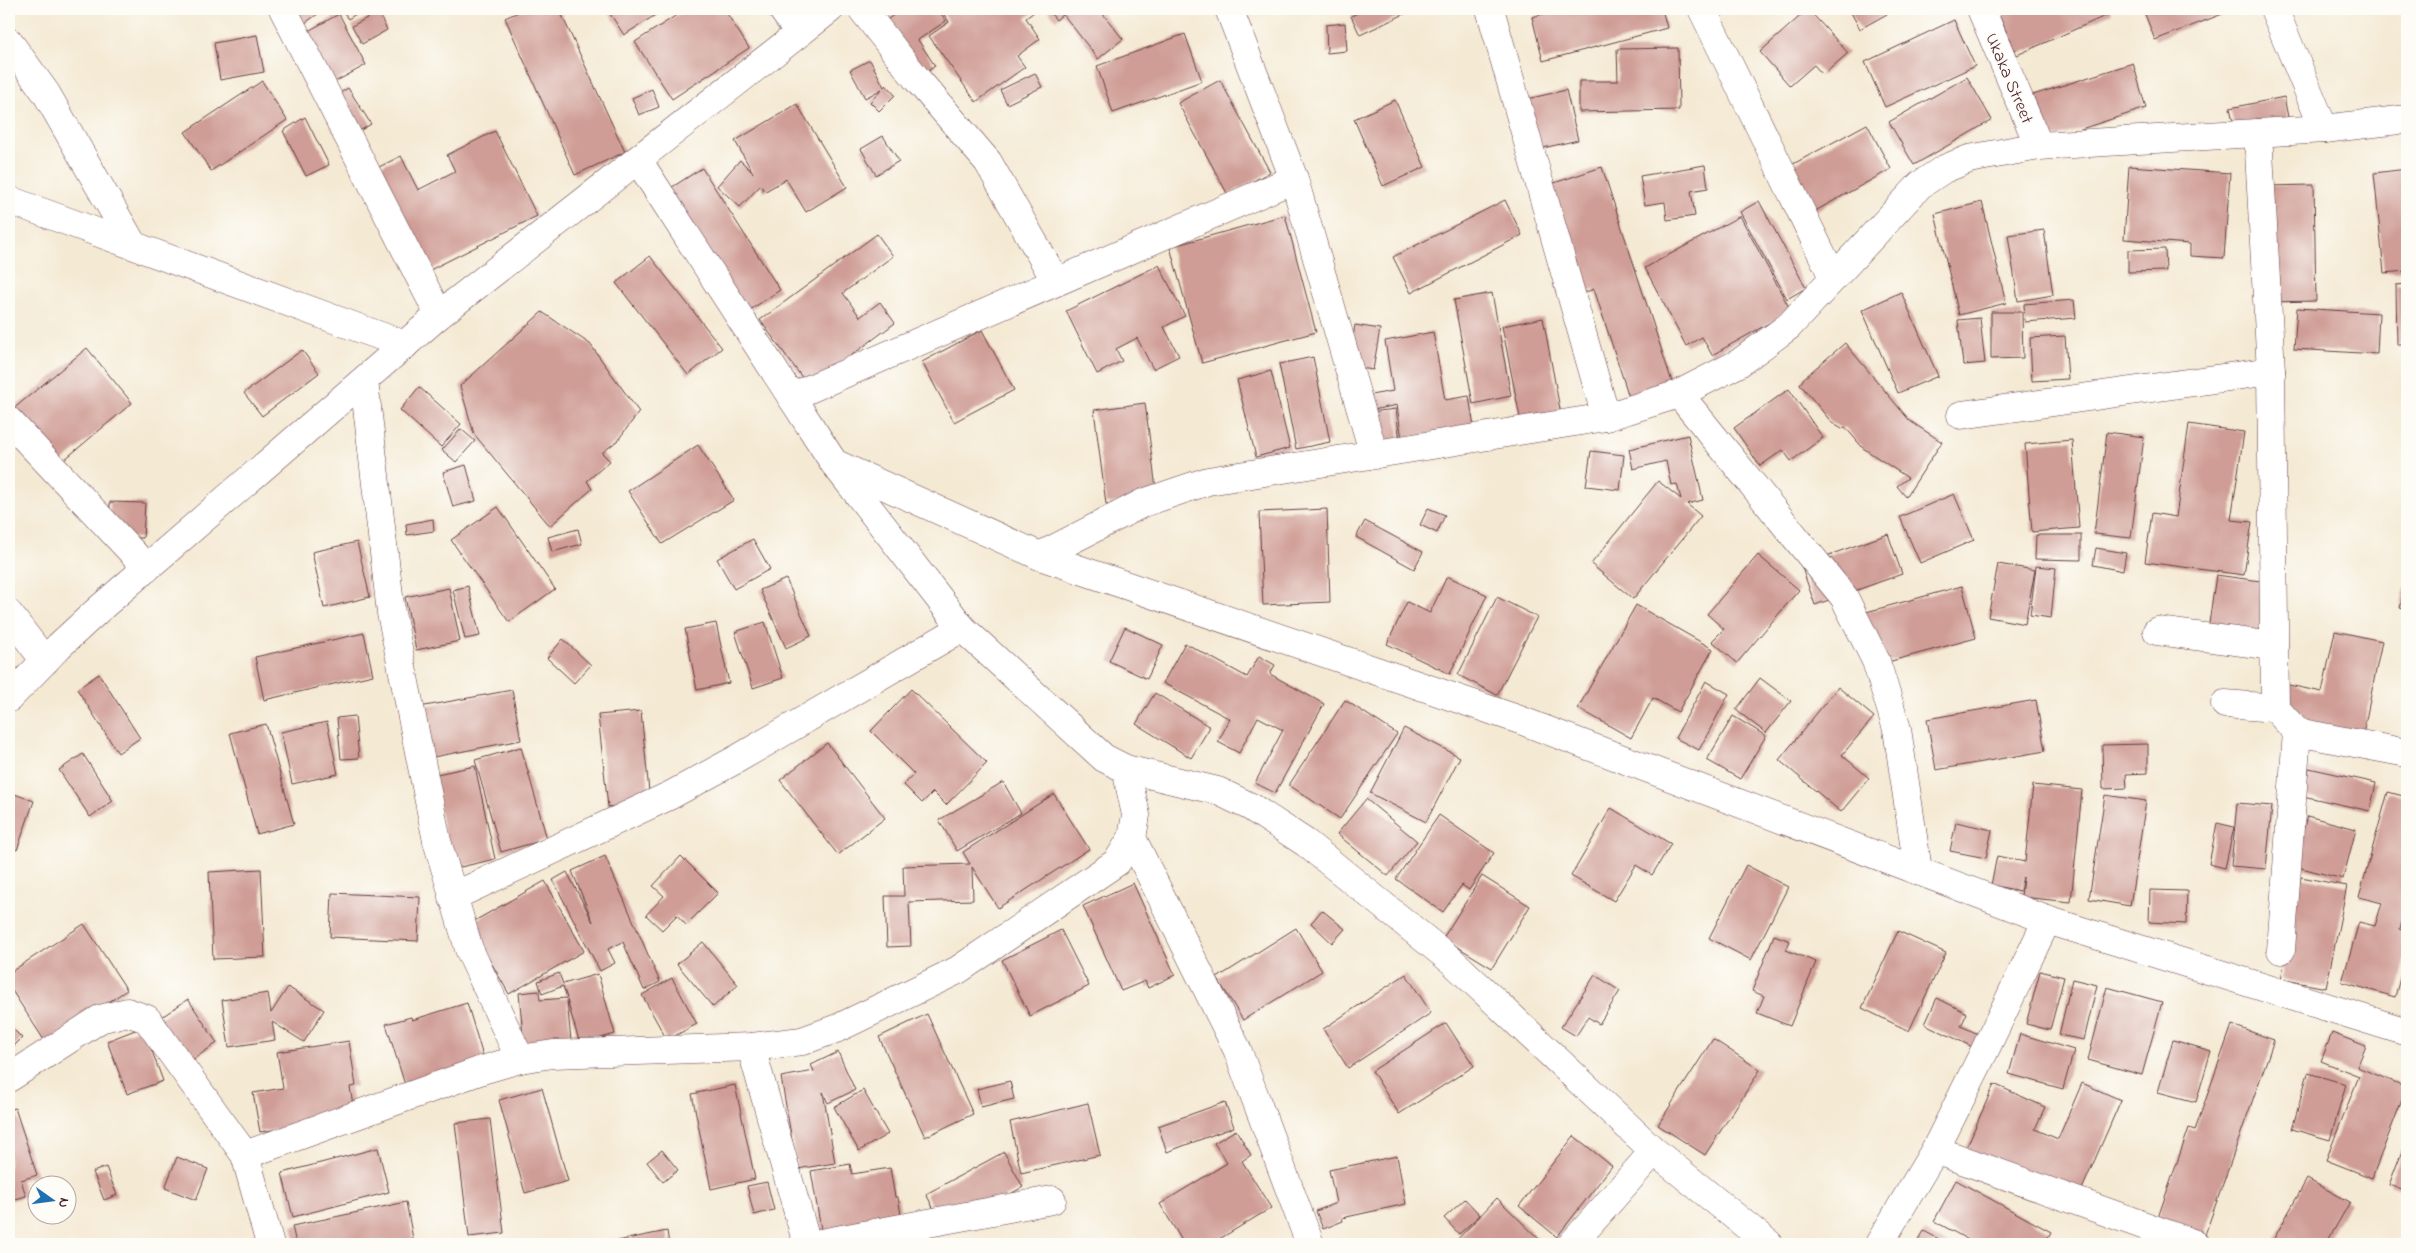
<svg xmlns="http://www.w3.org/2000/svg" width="2416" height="1253" viewBox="0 0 2416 1253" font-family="'Indie Flower',sans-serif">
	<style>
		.building { fill: #cf9d95 }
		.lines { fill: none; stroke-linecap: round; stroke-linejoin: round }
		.minor-casing { stroke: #643d44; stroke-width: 29 }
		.minor { stroke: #fff; stroke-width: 28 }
		.labels { text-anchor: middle; stroke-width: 4; stroke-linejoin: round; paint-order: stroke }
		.street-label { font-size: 18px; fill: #4a1f2b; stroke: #fdfcf7 }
	</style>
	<rect width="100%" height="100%" fill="#fdfcf7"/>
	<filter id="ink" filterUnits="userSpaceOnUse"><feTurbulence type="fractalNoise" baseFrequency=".02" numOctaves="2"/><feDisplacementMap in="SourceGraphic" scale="10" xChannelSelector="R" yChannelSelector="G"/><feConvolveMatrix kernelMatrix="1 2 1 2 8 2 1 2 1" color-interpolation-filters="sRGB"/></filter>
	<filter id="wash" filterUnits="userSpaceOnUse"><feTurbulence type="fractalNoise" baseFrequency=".0096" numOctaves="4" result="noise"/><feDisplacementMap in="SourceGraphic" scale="20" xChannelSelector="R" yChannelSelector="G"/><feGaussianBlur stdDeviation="1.12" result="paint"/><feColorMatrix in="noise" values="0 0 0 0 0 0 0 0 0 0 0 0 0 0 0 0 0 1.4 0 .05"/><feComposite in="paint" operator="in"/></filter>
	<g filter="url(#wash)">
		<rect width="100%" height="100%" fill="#f4e9d3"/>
		<g id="blocks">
			<g class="building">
				<polygon points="291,9 325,9 302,25"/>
				<polygon points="342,9 364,9 348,19"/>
				<polygon points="525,9 559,9 625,152 575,175 505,18"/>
				<polygon points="607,9 665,9 624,35"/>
				<polygon points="686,9 724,9 749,48 672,99 635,42"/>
				<polygon points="902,9 938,9 946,21 918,40 935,66 914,81 877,27"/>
				<polygon points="940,9 1038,9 1026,18 1040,39 1017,56 1025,67 976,102 929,36 949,22"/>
				<polygon points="1047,9 1099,9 1123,39 1098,59 1063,14 1056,20"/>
				<polygon points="1366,9 1415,9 1360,35 1351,16"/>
				<polygon points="1562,9 1662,9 1667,28 1543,61 1532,17"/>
				<polygon points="1808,9 1848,53 1823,75 1814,65 1790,86 1760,52"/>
				<polygon points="1849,9 1896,9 1860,29"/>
				<polygon points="1996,9 2110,9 2112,13 2017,55"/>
				<polygon points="2143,9 2224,9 2225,13 2155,40"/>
				<polygon points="378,12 387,30 362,44 352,26"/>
				<polygon points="339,14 366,65 318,91 290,41"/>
				<polygon points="1954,20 1975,66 1885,107 1865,62"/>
				<polygon points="1345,23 1347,51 1327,53 1326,25"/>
				<polygon points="1185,34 1202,81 1113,113 1097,66"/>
				<polygon points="257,35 264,72 220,80 214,43"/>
				<polygon points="1678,48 1679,110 1579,112 1579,81 1618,81 1617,49"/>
				<polygon points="870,60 884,87 886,85 895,95 879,111 870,102 882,89 865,98 850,70"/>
				<polygon points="2133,63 2146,108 2047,140 2033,95"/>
				<polygon points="1035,73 1042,87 1007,104 1000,90"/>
				<polygon points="1967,77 1992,120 1914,165 1889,122"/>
				<polygon points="1220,80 1270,172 1228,195 1178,103"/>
				<polygon points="262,81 287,120 211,171 185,132"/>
				<polygon points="348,88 371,124 353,135 330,99"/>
				<polygon points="652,89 659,107 639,115 632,98"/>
				<polygon points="1566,90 1578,140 1539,149 1527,99"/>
				<polygon points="2284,97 2290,127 2237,138 2230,108"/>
				<polygon points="1395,100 1425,167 1383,186 1354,119"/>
				<polygon points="797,104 847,187 806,212 786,179 764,192 761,185 740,207 717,186 740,160 753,173 735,141"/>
				<polygon points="305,117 329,165 306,176 283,131"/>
				<polygon points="1867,124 1891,169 1808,215 1784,169"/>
				<polygon points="495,131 537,216 422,274 371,171 401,156 418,190 455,171 447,155"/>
				<polygon points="883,136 899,161 876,175 861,149"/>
				<polygon points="1705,165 1708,188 1691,191 1695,216 1667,220 1665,202 1645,205 1640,176"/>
				<polygon points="2129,166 2230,173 2224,258 2190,256 2190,244 2124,239"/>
				<polygon points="1602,167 1672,382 1629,397 1594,289 1583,293 1548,185"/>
				<polygon points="702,168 780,290 744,314 666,191"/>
				<polygon points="2407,169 2407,271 2384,273 2374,173"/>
				<polygon points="2314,185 2316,301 2268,302 2266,186"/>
				<polygon points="1505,200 1522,235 1411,293 1393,257"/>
				<polygon points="1759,201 1806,288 1787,299 1740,212"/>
				<polygon points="1982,202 2006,303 1959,315 1935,214"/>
				<polygon points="1285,215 1316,332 1202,363 1170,247"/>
				<polygon points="1740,216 1791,311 1712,355 1702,337 1686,346 1645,268"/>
				<polygon points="2044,230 2053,295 2018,301 2008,235"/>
				<polygon points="877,234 893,256 843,293 860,317 880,302 895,323 809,387 760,320"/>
				<polygon points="2165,249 2166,271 2128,272 2128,250"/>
				<polygon points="650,256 722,348 688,375 616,283"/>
				<polygon points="1159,265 1185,316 1164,327 1179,356 1153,369 1137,338 1116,349 1122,361 1097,374 1066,311"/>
				<polygon points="2407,284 2407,344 2397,344 2396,285"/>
				<polygon points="1901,292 1938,376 1898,393 1862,310"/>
				<polygon points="1492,293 1511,396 1473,404 1454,300"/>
				<polygon points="2074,300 2076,318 2025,322 2024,304"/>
				<polygon points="2297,308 2379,313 2377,354 2294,349"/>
				<polygon points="542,312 590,344 639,412 618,440 602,453 610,461 587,481 592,489 550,526 474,434 460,386"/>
				<polygon points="1991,312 2022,312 2023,358 1991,359"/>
				<polygon points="1543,318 1562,420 1522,428 1502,326"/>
				<polygon points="1980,318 1985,363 1963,365 1958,320"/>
				<polygon points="1355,325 1380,329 1373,370 1349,366"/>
				<polygon points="982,330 1014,390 954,422 922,362"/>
				<polygon points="1433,332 1445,400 1469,396 1474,427 1402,439 1397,405 1373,410 1371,395 1393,391 1385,341"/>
				<polygon points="2065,336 2068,379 2032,381 2030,338"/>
				<polygon points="1845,343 1910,421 1942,442 1906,497 1897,486 1908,478 1863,448 1845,427 1842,429 1832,423 1800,384 1804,378"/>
				<polygon points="87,348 132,403 58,465 12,410"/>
				<polygon points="302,350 319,373 262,416 244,393"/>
				<polygon points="1313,357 1330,442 1296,449 1279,364"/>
				<polygon points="1271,371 1290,448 1256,457 1237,380"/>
				<polygon points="419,387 461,424 441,447 400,410"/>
				<polygon points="1789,389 1823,438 1791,461 1783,450 1760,466 1734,428"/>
				<polygon points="1145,403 1157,497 1106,504 1094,410"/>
				<polygon points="1396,409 1400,442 1374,444 1370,412"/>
				<polygon points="2189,424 2244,432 2231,520 2252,522 2244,575 2145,562 2152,513 2176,517"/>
				<polygon points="461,429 475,441 456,462 442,450"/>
				<polygon points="2107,432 2144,437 2131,538 2094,534"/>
				<polygon points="1688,435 1703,500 1687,504 1701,516 1633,599 1591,564 1658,481 1681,499 1677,484 1671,485 1666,461 1633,469 1629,449"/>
				<polygon points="2072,440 2079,528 2032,532 2025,444"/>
				<polygon points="698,445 734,500 662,544 628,491"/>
				<polygon points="1591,451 1624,455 1620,490 1586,486"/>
				<polygon points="466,465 476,501 453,507 443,472"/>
				<polygon points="1954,494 1974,540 1920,563 1900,517"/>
				<polygon points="110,502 145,503 143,538 109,537"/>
				<polygon points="498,507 555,589 509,622 451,540"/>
				<polygon points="1428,508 1445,515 1437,533 1420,525"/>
				<polygon points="1327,509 1330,602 1263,605 1259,512"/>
				<polygon points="433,519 434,531 407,535 406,524"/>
				<polygon points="1365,521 1423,552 1414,569 1356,537"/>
				<polygon points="578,529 582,544 552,552 548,537"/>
				<polygon points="1888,534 1902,574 1815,605 1801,565"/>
				<polygon points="2036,535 2081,535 2081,560 2035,559"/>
				<polygon points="753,539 770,569 734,589 717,559"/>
				<polygon points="357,542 370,597 324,608 312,552"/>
				<polygon points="2096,548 2126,553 2123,571 2093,565"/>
				<polygon points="1758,555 1799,590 1737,663 1712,641 1724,629 1707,614"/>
				<polygon points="1998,564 2035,570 2025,624 1988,617"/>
				<polygon points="2036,566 2056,568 2051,618 2030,615"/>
				<polygon points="2216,575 2268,582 2259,644 2207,637"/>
				<polygon points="1447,576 1487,595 1450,674 1387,644 1407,602 1430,613"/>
				<polygon points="786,579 811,636 786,648 760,590"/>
				<polygon points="2407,581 2407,610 2400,608"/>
				<polygon points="468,586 480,636 465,639 453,590"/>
				<polygon points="1962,586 1976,638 1873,666 1859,614"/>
				<polygon points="449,588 460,641 416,650 405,597"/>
				<polygon points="1497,597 1537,617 1497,695 1458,675"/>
				<polygon points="1636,605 1713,649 1678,712 1653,698 1631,738 1578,708"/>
				<polygon points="765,622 783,678 753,688 735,632"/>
				<polygon points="716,623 729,683 697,690 685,629"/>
				<polygon points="1125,627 1163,645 1147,679 1109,661"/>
				<polygon points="2335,631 2382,641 2361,744 2281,727 2289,685 2322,692"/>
				<polygon points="364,633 373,675 264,700 255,657"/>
				<polygon points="563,639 591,665 574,683 547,658"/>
				<polygon points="1185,643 1247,677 1259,656 1275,665 1270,674 1324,704 1275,793 1255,783 1283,730 1258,717 1239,753 1218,742 1230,719 1163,683"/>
				<polygon points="99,674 140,738 118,753 77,689"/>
				<polygon points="1760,678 1791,701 1766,733 1736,710"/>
				<polygon points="1706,681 1729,694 1699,750 1675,738"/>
				<polygon points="1838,687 1874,717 1842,755 1869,778 1841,812 1779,760"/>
				<polygon points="911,689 987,763 946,805 933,792 922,803 904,785 914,774 871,731"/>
				<polygon points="512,690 521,740 423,759 414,708"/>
				<polygon points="1155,693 1210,727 1191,758 1136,724"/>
				<polygon points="1345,700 1397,734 1340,819 1289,785"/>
				<polygon points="2036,700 2045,751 1936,770 1927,719"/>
				<polygon points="641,711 650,802 608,807 598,715"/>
				<polygon points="355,716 359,758 341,759 337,718"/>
				<polygon points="1733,716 1766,736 1740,779 1707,760"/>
				<polygon points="327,722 338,774 292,784 281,732"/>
				<polygon points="266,724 294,824 257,834 230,733"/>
				<polygon points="1404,728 1460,757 1426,822 1370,793"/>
				<polygon points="827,743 885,818 838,855 780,780"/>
				<polygon points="2148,744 2148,773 2126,774 2127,788 2103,789 2102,745"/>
				<polygon points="521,747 547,839 501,852 475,760"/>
				<polygon points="83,754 113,801 90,817 59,770"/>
				<polygon points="475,766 495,859 452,869 432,775"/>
				<polygon points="2309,768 2376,783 2370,811 2303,796"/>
				<polygon points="1003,782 1021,813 957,851 939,820"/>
				<polygon points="2033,785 2082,790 2071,902 2021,897 2023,877 2020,891 1991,885 1997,856 2025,862"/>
				<polygon points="9,792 34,801 17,850 9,848"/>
				<polygon points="2388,792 2407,797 2407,905 2400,929 2407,931 2407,951 2395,997 2342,982 2359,922 2375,926 2382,903 2359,897"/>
				<polygon points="1054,794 1089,849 998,908 972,867 973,900 909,902 911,946 887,947 885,896 904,896 903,866 970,864 963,852"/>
				<polygon points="2105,795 2146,801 2130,906 2089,899"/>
				<polygon points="1366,799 1417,841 1388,876 1337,834"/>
				<polygon points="2237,803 2272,806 2266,869 2231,866"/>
				<polygon points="1611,808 1671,844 1652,875 1636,865 1614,901 1571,876"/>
				<polygon points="1439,815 1494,853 1469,890 1462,885 1443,912 1396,879"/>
				<polygon points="2307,816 2356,829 2343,879 2294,866"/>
				<polygon points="1956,822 1992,830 1986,858 1950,851"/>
				<polygon points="2217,823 2234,827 2225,868 2209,864"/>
				<polygon points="605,856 660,982 644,990 623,942 608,949 615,963 600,971 553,880 567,872 593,922 572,871"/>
				<polygon points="681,856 718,893 686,925 677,915 662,930 646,915 664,896 653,886"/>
				<polygon points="1746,865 1788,887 1751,960 1709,938"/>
				<polygon points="261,869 265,957 213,959 209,872"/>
				<polygon points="1482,876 1530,906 1492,968 1443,938"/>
				<polygon points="2301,877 2347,886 2326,988 2281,979"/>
				<polygon points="545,881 584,951 509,994 469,924"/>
				<polygon points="1133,883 1175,975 1148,988 1145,981 1121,991 1083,906"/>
				<polygon points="2150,890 2187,891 2186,924 2149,922"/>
				<polygon points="332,893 420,897 418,941 330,937"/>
				<polygon points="1322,910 1345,929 1332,943 1311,923"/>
				<polygon points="84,924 127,990 46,1043 9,986 9,973"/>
				<polygon points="1296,928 1322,971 1243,1020 1217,978"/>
				<polygon points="1061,930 1089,986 1030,1016 1002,960"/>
				<polygon points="1898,931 1946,953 1909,1031 1862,1008"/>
				<polygon points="1774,935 1790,941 1786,950 1816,962 1790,1026 1757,1013 1764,996 1752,991"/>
				<polygon points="703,942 738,985 713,1007 677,964"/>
				<polygon points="2040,971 2064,977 2050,1030 2026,1024"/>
				<polygon points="559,973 563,984 598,974 615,1034 580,1044 567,1000 571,1041 524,1045 519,993 539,991 540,1000 567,998 563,986 542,994 538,981"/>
				<polygon points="1406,974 1431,1013 1348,1068 1323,1029"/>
				<polygon points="1595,975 1620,991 1599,1024 1588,1017 1576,1036 1561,1027"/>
				<polygon points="672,978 697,1024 667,1040 642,995"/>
				<polygon points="2072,979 2097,985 2084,1040 2059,1035"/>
				<polygon points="288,987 324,1010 304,1042 272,1022 275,1040 229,1047 222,1000 268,993 271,1013"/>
				<polygon points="2107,987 2162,1002 2142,1075 2088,1060"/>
				<polygon points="1937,998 1967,1013 1961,1026 1985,1037 1979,1050 1925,1024"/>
				<polygon points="188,999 217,1043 182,1067 153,1023"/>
				<polygon points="467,1003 485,1063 406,1088 386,1024 411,1017 412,1020"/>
				<polygon points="927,1014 973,1114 925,1137 879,1037"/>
				<polygon points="1446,1023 1474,1066 1399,1114 1372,1071"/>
				<polygon points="9,1025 22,1038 9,1051"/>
				<polygon points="2232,1025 2274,1040 2202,1243 2155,1226 2189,1128 2195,1130"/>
				<polygon points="143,1027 163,1081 127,1094 107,1041"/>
				<polygon points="2332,1033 2366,1046 2357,1067 2407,1087 2372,1178 2326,1160 2359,1076 2321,1061"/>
				<polygon points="2020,1034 2074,1050 2063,1089 2009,1074"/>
				<polygon points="1713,1039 1760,1070 1705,1155 1658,1125"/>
				<polygon points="2173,1040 2211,1051 2196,1102 2158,1092"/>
				<polygon points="349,1041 356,1086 350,1087 355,1117 260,1132 253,1093 283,1088 277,1052"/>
				<polygon points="838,1052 855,1090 828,1103 823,1092 835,1163 797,1169 781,1077 814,1071 811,1065"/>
				<polygon points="2308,1073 2346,1084 2330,1140 2292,1129"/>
				<polygon points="1010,1081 1014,1099 981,1107 977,1089"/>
				<polygon points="2082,1083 2121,1100 2076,1203 1961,1160 1994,1084 2045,1107 2035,1129 2058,1139"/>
				<polygon points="735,1085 755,1179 711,1189 692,1094"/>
				<polygon points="542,1088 568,1181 525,1193 499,1100"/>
				<polygon points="863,1090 888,1134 859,1151 834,1107"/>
				<polygon points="1225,1102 1234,1127 1167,1152 1158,1126"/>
				<polygon points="1088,1103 1100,1155 1021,1173 1010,1122"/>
				<polygon points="15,1108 37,1175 21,1180 26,1196 9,1201 9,1110"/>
				<polygon points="490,1119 504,1233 469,1237 455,1123"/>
				<polygon points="1236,1130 1251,1155 1242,1161 1271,1208 1211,1244 1184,1244 1160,1204 1227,1163 1214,1143"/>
				<polygon points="1574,1136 1612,1166 1557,1237 1519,1206"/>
				<polygon points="2407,1138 2407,1192 2389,1185"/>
				<polygon points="378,1148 389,1192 293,1217 282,1173"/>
				<polygon points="662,1150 678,1170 663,1182 647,1162"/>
				<polygon points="1004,1152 1023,1187 945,1230 926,1194"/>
				<polygon points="1397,1156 1406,1204 1342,1218 1343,1221 1323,1229 1316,1211 1336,1203 1329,1170"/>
				<polygon points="177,1157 208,1169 196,1200 165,1188"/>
				<polygon points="850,1164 852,1174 890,1168 895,1197 898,1197 903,1227 823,1241 811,1171"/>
				<polygon points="106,1167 117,1195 104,1200 93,1172"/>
				<polygon points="2307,1179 2350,1202 2326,1244 2271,1244"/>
				<polygon points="1956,1180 2051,1232 2044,1244 1976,1244 1934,1221"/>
				<polygon points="767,1182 774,1210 754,1215 747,1186"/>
				<polygon points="1497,1198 1544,1244 1453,1244"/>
				<polygon points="1465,1199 1480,1215 1459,1234 1444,1218"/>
				<polygon points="406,1202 414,1244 296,1244 292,1226"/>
				<polygon points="667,1231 669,1244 607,1244 607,1243"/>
				<polygon points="1924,1231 1948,1244 1916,1244"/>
			</g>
		</g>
	</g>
	<g filter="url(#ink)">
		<use href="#blocks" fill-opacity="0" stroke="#643d44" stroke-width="1"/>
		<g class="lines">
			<defs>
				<g id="minor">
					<polyline points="283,9 439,315"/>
					<polyline points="782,9 799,33"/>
					<polyline points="862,9 916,78 988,162 1055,280"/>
					<polyline points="1229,9 1294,179 1374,455"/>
					<polyline points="1490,9 1606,417"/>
					<polyline points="1702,9 1833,277"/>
					<polyline points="1981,9 2039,146"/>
					<polyline points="2274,9 2324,129"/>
					<polyline points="9,42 46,93 133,245"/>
					<polyline points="2258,133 2271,371 2275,708 2297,732 2407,753"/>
					<polyline points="638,160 834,463 962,628 1104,758 1126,769 1218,791 1251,807 1306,843 1452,961 1654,1151 1769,1244"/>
					<polyline points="9,200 405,345"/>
					<polyline points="364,381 391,613 437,841 469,949 520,1059"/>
					<polyline points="1679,394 1844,597 1876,661 1897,729 1918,870"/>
					<polyline points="791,397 1294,179"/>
					<polyline points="1961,415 2271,371"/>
					<polyline points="9,421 147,568"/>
					<polyline points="834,463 1040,556 1520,720 2047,920 2407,1032"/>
					<polyline points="1040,556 1143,503 1208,481 1606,417 1679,394 1739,363 1789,326 1920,185 1944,169 1969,159 2039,146 2324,129 2407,119"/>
					<polyline points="9,614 45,661"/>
					<polyline points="2157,631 2274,646"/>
					<polyline points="9,698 59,646 98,610 439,315 830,9"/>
					<polyline points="2225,704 2275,708"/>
					<polyline points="1132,838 1237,1049 1310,1244"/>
					<polyline points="452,897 671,795 737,759 962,628"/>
					<polyline points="2281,950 2297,732"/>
					<polyline points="751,1047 807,1244"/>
					<polyline points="9,1078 100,1019 127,1012 147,1019 245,1155 270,1244"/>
					<polyline points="1935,1150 2195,1244"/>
					<polyline points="245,1155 482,1070 520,1059 553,1054 751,1047 802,1041 838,1028 958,970 1117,862 1132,838 1136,815 1126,769"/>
					<polyline points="815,1244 1052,1200"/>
					<polyline points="1572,1244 1654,1151"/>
					<polyline points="1879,1244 1935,1150 1985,1050 2047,920"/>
				</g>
			</defs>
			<use href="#minor" class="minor-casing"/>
			<use href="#minor" class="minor"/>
		</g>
	</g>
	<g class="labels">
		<g class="street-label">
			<text transform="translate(2010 78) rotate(67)" y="6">Ukaka Street</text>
		</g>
	</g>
	<rect width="2416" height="1253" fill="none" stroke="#fdfcf7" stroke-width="30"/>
	<g transform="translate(52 1200) rotate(104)"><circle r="24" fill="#fdfcf7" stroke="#b5a4a5"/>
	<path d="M0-4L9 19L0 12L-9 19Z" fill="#1f6fb2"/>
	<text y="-8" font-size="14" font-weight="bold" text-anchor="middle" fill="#4a1f2b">N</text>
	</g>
</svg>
